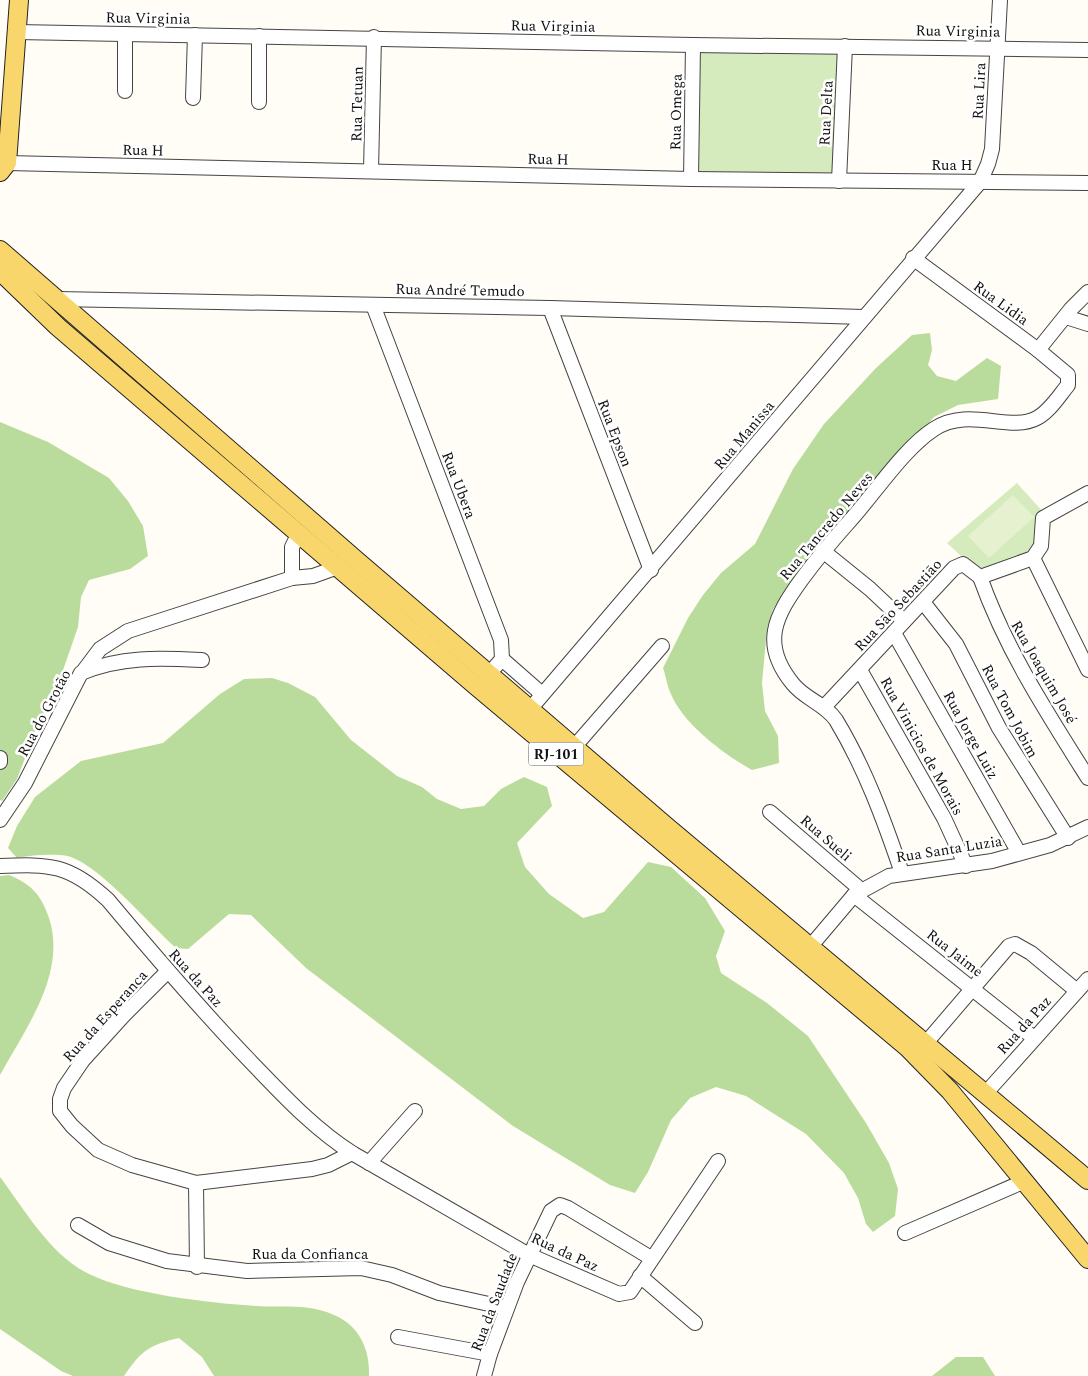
<svg xmlns="http://www.w3.org/2000/svg" width="1088" height="1376" viewBox="0 0 1088 1376" font-family="Spectral,serif">
	<style>
		.green { fill: #d5ebbd }
		.forest { fill: #b9dc9c }
		.pitch { fill: #e6f2cf }
		.lines { fill: none; stroke-linecap: round; stroke-linejoin: round }
		.minor-casing { stroke: #444; stroke-width: 16 }
		.major-casing { stroke: #222; stroke-width: 20 }
		.minor { stroke: #fff; stroke-width: 14 }
		.major { stroke: #f9d66b; stroke-width: 18 }
		.labels { text-anchor: middle; stroke-width: 5; stroke-linejoin: round; paint-order: stroke }
		.shield { fill: #fff; stroke: #585858; stroke-width: 1 }
		.shield-label { font-size: 14px; font-weight: bold; fill: #111 }
		.street-label { font-size: 15px; fill: #111; stroke: #fff }
	</style>
	<rect width="100%" height="100%" fill="#fffdf5"/>
	<g class="green">
		<polygon points="693,45 845,46 839,181 691,179"/>
		<polygon points="1017,483 1043,512 1037,541 1029,553 984,570 961,556 947,543"/>
	</g>
	<g class="forest">
		<path d="M 930,333 L 932,350 L 928,365 L 937,376 L 956,381 L 987,358 L 1001,366 L 998,399 L 958,405 L 934,417 L 852,509 L 787,589 L 773,609 L 767,629 L 762,683 L 765,711 L 778,736 L 779,763 L 752,770 C 725,755 683,724 671,694 C 667,686 666,676 663,668 L 688,618 L 703,595 L 721,573 L 755,544 L 793,469 L 824,424 L 876,368 L 912,335 Z"/>
		<polygon points="0,422 48,442 109,478 128,501 143,526 148,556 130,569 89,580 81,597 78,627 62,673 37,727 17,779 2,801 0,800"/>
		<path d="M 272,678 L 288,683 L 315,697 L 351,740 L 397,776 L 422,787 L 437,799 L 461,809 L 484,806 L 501,789 L 524,777 L 547,787 L 552,806 L 517,843 L 525,867 L 549,894 L 583,918 L 604,912 L 648,862 L 671,867 L 705,898 L 725,931 L 716,956 L 721,973 L 767,1003 L 808,1036 L 866,1123 L 889,1163 L 898,1189 L 895,1216 L 873,1232 L 866,1224 L 858,1198 L 844,1173 L 806,1134 L 746,1096 L 716,1087 L 690,1098 L 671,1120 L 648,1172 L 635,1193 L 610,1185 L 513,1126 L 306,968 L 251,915 L 229,914 L 188,949 L 176,948 C 148,923 103,869 71,857 C 60,853 29,855 17,858 L 8,848 L 17,826 L 35,797 L 81,761 L 163,743 L 220,694 L 244,679 Z"/>
		<path d="M 9,875 C 31,884 41,894 49,918 C 67,973 26,1028 0,1075 L 0,876 Z"/>
		<path d="M 0,1177 C 25,1210 50,1255 89,1274 C 129,1294 210,1303 256,1306 C 284,1308 307,1303 334,1315 C 360,1326 370,1350 369,1376 L 214,1376 L 202,1357 L 179,1338 C 149,1345 142,1350 124,1376 L 73,1376 L 61,1371 L 0,1329 Z"/>
		<polygon points="956,1357 983,1357 995,1376 932,1376"/>
	</g>
	<polygon class="pitch" points="1013,495 1034,517 989,558 968,536"/>
	<g class="lines">
		<defs>
			<g id="minor">
				<polyline points="17,32 693,45 1088,50"/>
				<polyline points="125,91 125,34"/>
				<polyline points="193,98 195,35"/>
				<polyline points="259,102 259,36"/>
				<polyline points="7,163 691,179 1088,183"/>
				<polyline points="371,171 374,37"/>
				<polyline points="691,179 693,45"/>
				<polyline points="839,181 845,46"/>
				<polyline points="57,299 550,308 864,317"/>
				<polyline points="373,305 501,640 502,659 489,674"/>
				<polyline points="550,308 651,570"/>
				<polyline points="1066,317 1088,324"/>
				<polyline points="1038,350 1071,309 1088,292"/>
				<polyline points="823,551 870,589 904,621"/>
				<polyline points="1033,558 1088,670"/>
				<path d="M 980,577 C 1006,650 1047,713 1088,778"/>
				<polyline points="292,578 292,547 299,533"/>
				<polyline points="923,602 956,644 999,728 1068,838"/>
				<polyline points="894,633 1019,853"/>
				<polyline points="502,659 542,694"/>
				<polyline points="860,670 944,818 966,866"/>
				<polyline points="82,673 100,649 128,631 292,578 313,576 338,567"/>
				<polyline points="824,707 954,568 963,564 980,577 1033,558 1041,546 1043,518 1088,493"/>
				<polyline points="531,708 980,182 988,164 992,149 1000,0"/>
				<polyline points="575,746 662,646"/>
				<polyline points="0,758 0,762"/>
				<polyline points="770,812 860,889"/>
				<path d="M 0,820 L 25,783 L 81,673 C 121,656 160,658 202,660"/>
				<path d="M 0,866 C 51,864 69,864 108,900 C 154,955 201,1010 251,1062 C 283,1095 313,1128 352,1153 L 529,1255 L 619,1294 L 630,1292 L 718,1161"/>
				<path d="M 902,873 C 884,820 865,768 836,720 C 825,704 805,699 793,684 C 760,644 775,616 802,579 C 816,560 831,542 847,524 C 873,496 903,449 934,429 C 968,406 1010,433 1037,418 C 1050,411 1059,396 1068,385 L 1068,375 L 1038,350 L 913,258"/>
				<polyline points="854,895 1034,1038"/>
				<polyline points="810,947 854,895 889,876 992,861 1050,845 1088,827"/>
				<polyline points="168,971 123,1016 83,1060 64,1088 60,1099 60,1111 72,1126 98,1150 132,1165 196,1183 312,1169 328,1165 352,1153"/>
				<polyline points="925,1044 1009,946 1015,944 1031,953 1077,991"/>
				<polyline points="985,1094 1088,979"/>
				<polyline points="369,1163 415,1111"/>
				<polyline points="196,1183 197,1267"/>
				<polyline points="78,1225 109,1243 167,1261 247,1271 361,1268 392,1275 439,1293 507,1308"/>
				<polyline points="905,1233 1025,1181"/>
				<polyline points="640,1276 695,1323"/>
				<polyline points="398,1337 490,1354"/>
				<polyline points="484,1376 490,1354 517,1282 551,1211 560,1205 568,1208 651,1258"/>
			</g>
			<g id="major">
				<polyline points="0,172 7,163 19,0"/>
				<polyline points="0,250 356,560 666,826 1088,1180"/>
				<polyline points="0,271 58,327 476,686 907,1047 950,1091 1088,1259"/>
			</g>
		</defs>
		<use href="#minor" class="minor-casing"/>
		<use href="#major" class="major-casing"/>
		<use href="#minor" class="minor"/>
		<use href="#major" class="major"/>
	</g>
	<g class="labels">
		<rect class="shield" x="528.5" y="742.5" width="55" height="23" rx="4"/>
		<g class="shield-label">
			<text x="556" y="759">RJ-101</text>
		</g>
		<g class="street-label">
			<text transform="translate(148 18) rotate(1)" y="5">Rua Virginia</text>
			<text transform="translate(553 26) rotate(1)" y="5">Rua Virginia</text>
			<text transform="translate(958 31) rotate(1)" y="5">Rua Virginia</text>
			<text transform="translate(979 91) rotate(-87)" y="5">Rua Lira</text>
			<text transform="translate(357 104) rotate(-89)" y="5">Rua Tetuan</text>
			<text transform="translate(676 112) rotate(-89)" y="5">Rua Omega</text>
			<text transform="translate(826 113) rotate(-87)" y="5">Rua Delta</text>
			<text transform="translate(143 150) rotate(1)" y="5">Rua H</text>
			<text transform="translate(548 159) rotate(1)" y="5">Rua H</text>
			<text x="952" y="170">Rua H</text>
			<text transform="translate(460 290) rotate(1)" y="5">Rua André Temudo</text>
			<text transform="translate(1001 303) rotate(36)" y="5">Rua Lidia</text>
			<text transform="translate(615 433) rotate(69)" y="5">Rua Epson</text>
			<text transform="translate(744 435) rotate(-50)" y="5">Rua Manissa</text>
			<text transform="translate(459 485) rotate(69)" y="5">Rua Ubera</text>
			<text transform="translate(826 526) rotate(-50)" y="5">Rua Tancredo Neves</text>
			<text transform="translate(898 605) rotate(-47)" y="5">Rua Sāo Sebastiāo</text>
			<text transform="translate(1044 672) rotate(60)" y="5">Rua Joaquim José</text>
			<text transform="translate(1010 711) rotate(62)" y="5">Rua Tom Jobim</text>
			<text transform="translate(44 713) rotate(-62)" y="5">Rua do Grotão</text>
			<text transform="translate(971 735) rotate(61)" y="5">Rua Jorge Luiz</text>
			<text transform="translate(922 746) rotate(61)" y="5">Rua Vinicios de Morais</text>
			<text transform="translate(826 838) rotate(41)" y="5">Rua Sueli</text>
			<text transform="translate(949 849) rotate(-9)" y="5">Rua Santa Luzia</text>
			<text transform="translate(955 953) rotate(38)" y="5">Rua Jaime</text>
			<text transform="translate(196 978) rotate(48)" y="5">Rua da Paz</text>
			<text transform="translate(105 1016) rotate(-48)" y="5">Rua da Esperanca</text>
			<text transform="translate(1024 1025) rotate(-48)" y="5">Rua da Paz</text>
			<text transform="translate(565 1252) rotate(25)" y="5">Rua da Paz</text>
			<text x="310" y="1259">Rua da Confianca</text>
			<text transform="translate(494 1302) rotate(-69)" y="5">Rua da Saudade</text>
		</g>
	</g>
</svg>
